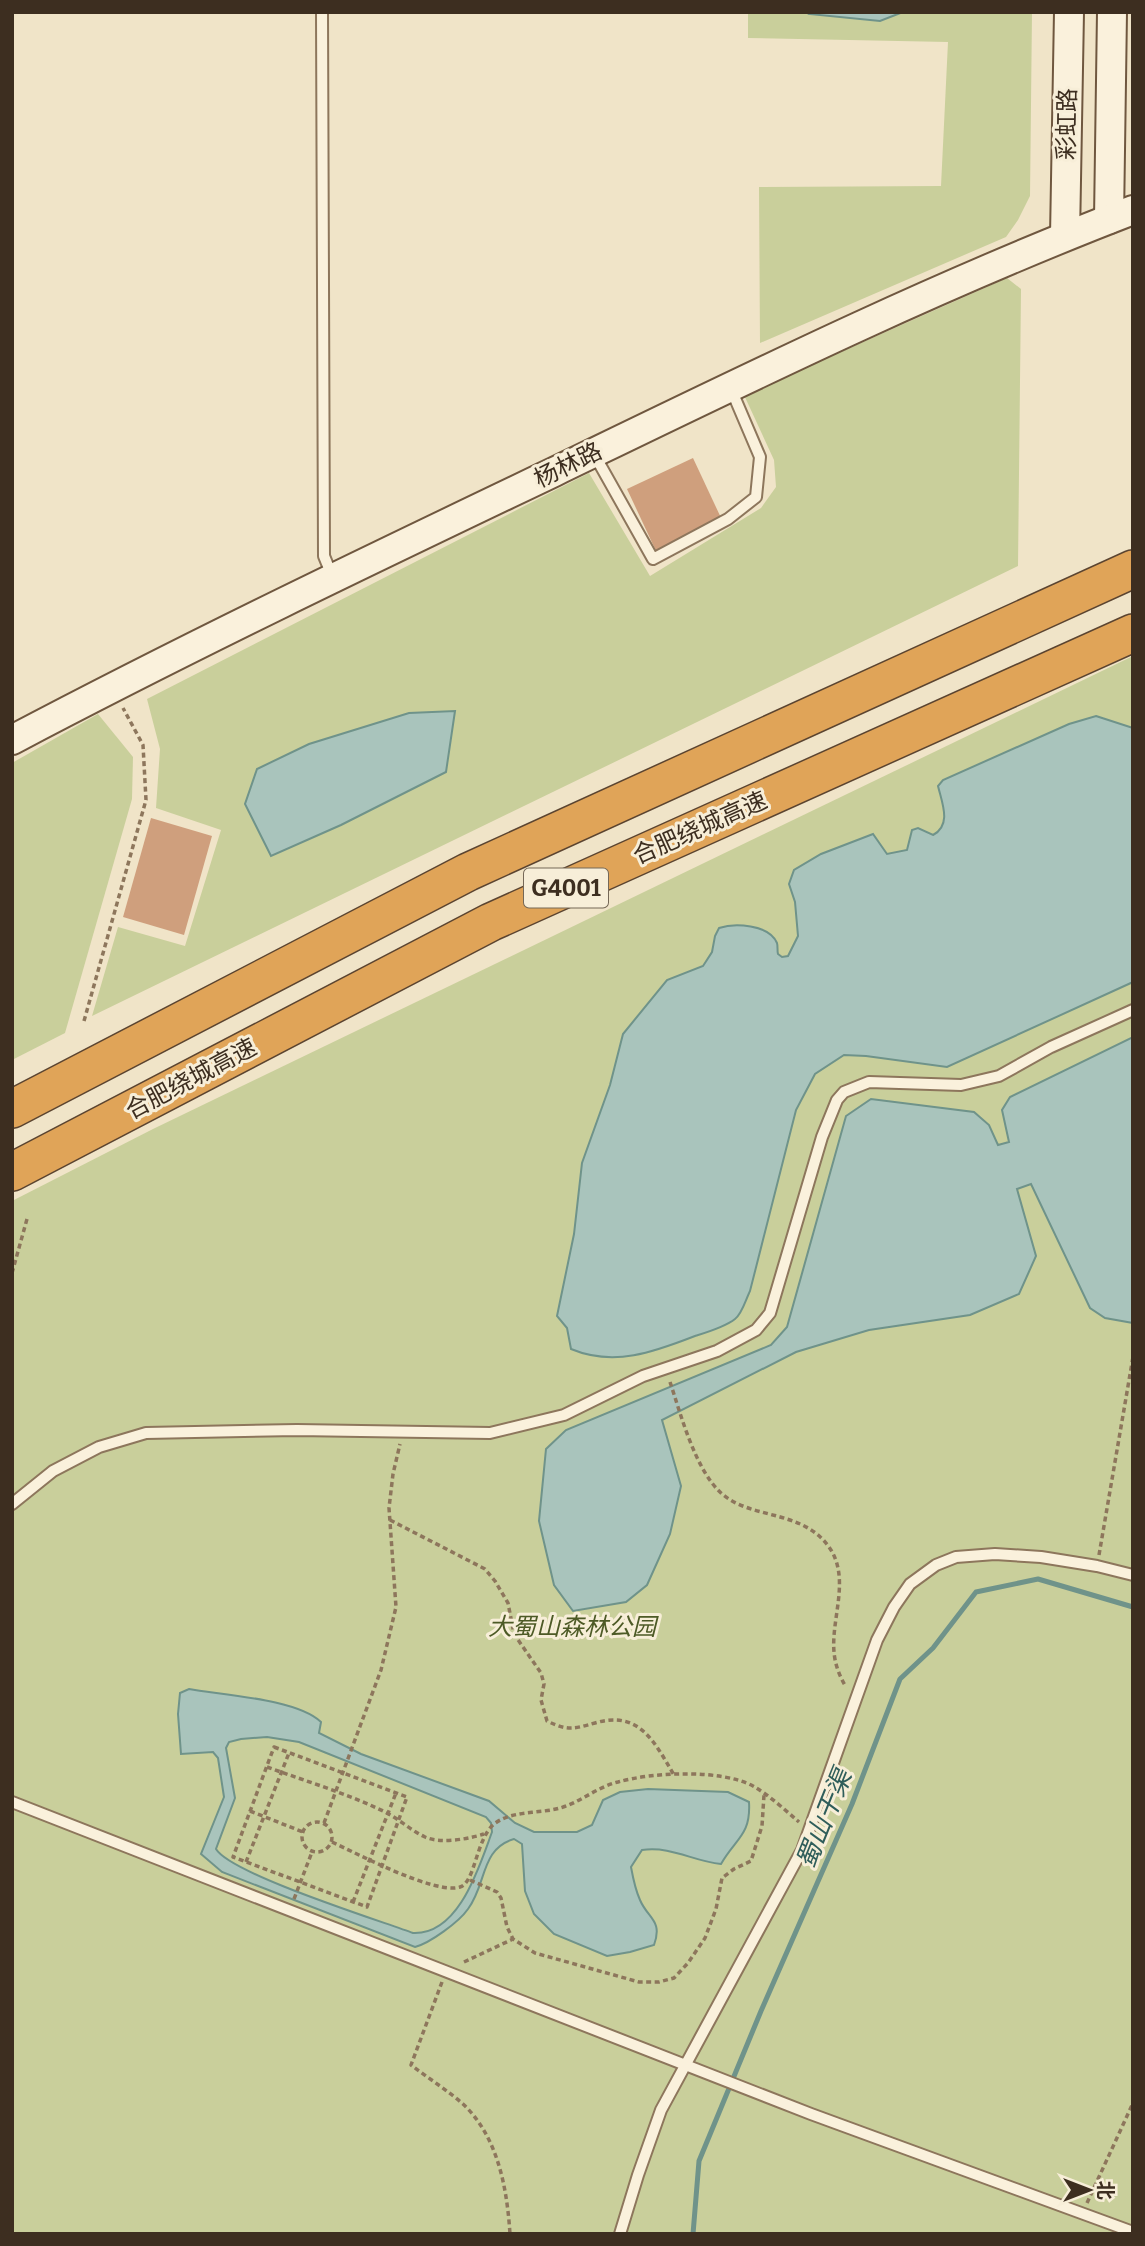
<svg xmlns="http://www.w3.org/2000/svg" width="1145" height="2246" viewBox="0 0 1145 2246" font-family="Bitter,'Noto Sans SC',serif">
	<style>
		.green { fill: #c9cf9b }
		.water { fill: #a9c4bc; stroke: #6f938a; stroke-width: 2; fill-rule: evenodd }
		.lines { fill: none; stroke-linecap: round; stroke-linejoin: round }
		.stream { stroke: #6f938a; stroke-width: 5 }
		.building { fill: #cf9f7d }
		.lane-casing { stroke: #8d765c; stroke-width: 14 }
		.secondary-casing { stroke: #6f573f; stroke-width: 32 }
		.highway-casing { stroke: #5b4430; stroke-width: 40 }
		.path { stroke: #8d765c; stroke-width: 3.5; stroke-dasharray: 5 3.5; stroke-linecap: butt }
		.lane { stroke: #faf1dc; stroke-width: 10 }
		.secondary { stroke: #faf1dc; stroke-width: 28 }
		.highway { stroke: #e0a458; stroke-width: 37 }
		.labels { text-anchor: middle; stroke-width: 6; stroke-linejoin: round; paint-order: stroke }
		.shield { fill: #f7eed8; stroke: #756857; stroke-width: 2 }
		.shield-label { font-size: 23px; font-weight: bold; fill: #3d2e20 }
		.street-label { font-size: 24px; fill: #3d2e20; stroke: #f7eed8 }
		.park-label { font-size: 24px; font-style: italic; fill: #4d5a26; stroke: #f7eed8 }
		.water-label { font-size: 26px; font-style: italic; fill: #2f5d5a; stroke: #f7eed8 }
	</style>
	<rect width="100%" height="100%" fill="#f0e4c8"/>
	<g class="green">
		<polygon points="748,12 1032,12 1030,196 1018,220 1006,237 760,343 759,187 941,186 948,42 748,38"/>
		<polygon points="1007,278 1021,289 1018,566 92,1016 118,927 185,946 221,830 156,808 160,749 147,699 589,473 650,576 761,508 776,487 774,460 744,395"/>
		<polygon points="1133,656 1133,2234 12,2234 12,1201 153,1129"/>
		<polygon points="98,714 133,757 132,799 65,1033 12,1060 12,763"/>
	</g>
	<g class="water">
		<polygon points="810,12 903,12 880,21 809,14"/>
		<polygon points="455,711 446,772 341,825 271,856 245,804 257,769 309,744 409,713"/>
		<path d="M 1096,716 L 1133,728 L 1133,982 L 947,1067 L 866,1056 L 844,1055 L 815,1074 L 796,1110 L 750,1291 C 746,1299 742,1314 735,1319 C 725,1327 708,1332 695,1336 C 654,1352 614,1367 571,1349 L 567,1328 L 557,1316 L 574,1234 L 582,1163 L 610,1085 L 623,1034 L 667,980 L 703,966 L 712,952 L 715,936 L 719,928 C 734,923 769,924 777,943 C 778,946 777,950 778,954 L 782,957 L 788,956 L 798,936 L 795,902 L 789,884 L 794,870 L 821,854 L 873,834 L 887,854 L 907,850 L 912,830 L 918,828 L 933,835 C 952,825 942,803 938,786 L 943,780 L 1069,724 Z"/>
		<polygon points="1133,1037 1133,1323 1105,1318 1090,1308 1031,1184 1017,1189 1036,1256 1019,1294 970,1315 869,1330 796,1352 662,1420 681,1486 670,1534 647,1585 626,1602 573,1611 554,1585 539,1521 546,1449 566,1430 771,1345 787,1327 846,1116 871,1099 974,1112 989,1125 998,1145 1009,1142 1002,1110 1010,1097"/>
		<path d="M 189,1689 C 223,1695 297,1699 321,1722 L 319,1733 L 361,1754 L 489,1801 L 515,1823 L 534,1832 L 577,1832 L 592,1825 L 603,1800 L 620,1792 L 648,1789 L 728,1792 L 749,1802 C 751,1835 736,1838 721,1864 C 692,1861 672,1846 642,1850 L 631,1867 C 633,1878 635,1889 640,1900 C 648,1919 663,1920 654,1945 L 630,1952 L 607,1956 L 554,1934 L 534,1914 L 525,1891 L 522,1844 L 514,1839 C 480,1849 487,1884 468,1909 C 459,1922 430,1943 415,1947 L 222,1872 L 201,1854 L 224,1797 L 218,1758 L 213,1752 L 181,1754 L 178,1714 L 180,1693 ZM 267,1737 L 299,1742 L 486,1817 L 491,1823 L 492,1832 C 479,1867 459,1935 413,1933 C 378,1920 231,1874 216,1849 L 235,1798 L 226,1748 L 229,1742 L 241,1739 Z"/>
	</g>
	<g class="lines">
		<polyline class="stream" points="693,2234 699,2161 761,2011 852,1804 900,1679 933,1648 976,1592 1038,1579 1133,1607"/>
	</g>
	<g class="building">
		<polygon points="693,458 722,520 656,551 627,489"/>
		<polygon points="151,818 212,836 184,935 123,917"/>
	</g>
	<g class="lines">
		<defs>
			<g id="lane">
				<polyline points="322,12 324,556 333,578"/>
				<polyline points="594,454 653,559 728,519 756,497 760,457 731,389"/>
				<polyline points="12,1504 53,1471 99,1447 146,1433 297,1430 490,1433 564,1415 643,1376 717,1351 756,1330 770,1313 822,1137 837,1100 844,1092 869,1082 961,1085 999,1076 1051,1047 1133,1010"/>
				<polyline points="12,1802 811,2114 1133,2232"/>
				<polyline points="620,2234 638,2175 661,2110 802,1850 877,1640 894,1607 910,1584 936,1565 956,1557 995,1554 1041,1557 1097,1566 1133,1575"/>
			</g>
			<g id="secondary">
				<polyline points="1109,219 1112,12"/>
				<polyline points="1065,236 1069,12"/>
				<path d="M 12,740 C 190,646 372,559 554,472 C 744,380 935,286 1133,210"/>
			</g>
			<g id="highway">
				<polyline points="12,1109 468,872 1133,569"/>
				<polyline points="12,1172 491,922 1133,633"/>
			</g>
		</defs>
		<use href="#lane" class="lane-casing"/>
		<use href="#secondary" class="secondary-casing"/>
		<use href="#highway" class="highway-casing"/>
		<g class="path">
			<polyline points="84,1021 146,800 143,745 123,708"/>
			<polyline points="12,1273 27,1219"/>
			<path d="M 670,1382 C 681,1415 695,1469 721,1493 C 751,1520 802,1509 829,1547 C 851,1578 831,1618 834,1652 C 835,1665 840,1677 846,1687"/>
			<path d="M 390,1520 L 485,1569 L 495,1581 L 508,1603 L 514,1634 L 541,1673 L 544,1684 L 541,1700 L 547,1721 C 568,1731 573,1729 595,1723 C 639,1710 654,1741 674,1775"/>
			<polyline points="1099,1555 1133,1357"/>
			<polygon points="274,1747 407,1797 367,1907 233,1857"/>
			<path d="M 267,1767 C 305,1781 346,1793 383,1811 C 398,1818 410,1830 425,1837 C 440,1844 469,1839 484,1834"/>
			<polyline points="250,1811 303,1832"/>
			<circle cx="317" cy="1837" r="15"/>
			<polyline points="324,1823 381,1670 396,1607 389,1508 393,1474 400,1444"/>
			<path d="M 332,1842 C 358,1854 435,1895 460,1887 C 475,1883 476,1839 494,1824 C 512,1810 539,1814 560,1808 C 581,1802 597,1787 618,1782 C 653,1772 721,1769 753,1786 C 769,1795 785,1810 799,1822"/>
			<polyline points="246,1862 289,1753"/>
			<polyline points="470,1880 497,1892 501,1898 507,1927 513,1939 535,1953 639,1982 659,1982 674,1978 688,1963 705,1938 716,1909 722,1878 734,1869 751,1861 762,1826 764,1795"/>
			<polyline points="294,1899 312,1852"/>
			<polyline points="353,1902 396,1793"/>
			<polyline points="464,1962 513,1939"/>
			<path d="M 442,1982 L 411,2065 C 428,2078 447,2090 463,2104 C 498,2137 507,2188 510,2234"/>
			<polyline points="1087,2203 1133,2103"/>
		</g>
		<use href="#lane" class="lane"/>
		<use href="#secondary" class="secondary"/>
		<use href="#highway" class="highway"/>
	</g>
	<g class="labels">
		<rect class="shield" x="524" y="868.5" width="84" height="39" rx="5"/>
		<g class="shield-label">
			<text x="566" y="896">G4001</text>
		</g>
		<g class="street-label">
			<text transform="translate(1067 124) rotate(-89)" y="8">彩虹路</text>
			<text transform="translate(568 465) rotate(-26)" y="8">杨林路</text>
			<text transform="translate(700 828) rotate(-24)" y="8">合肥绕城高速</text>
			<text transform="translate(191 1079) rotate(-28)" y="8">合肥绕城高速</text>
		</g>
		<g class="park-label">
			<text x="572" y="1635">大蜀山森林公园</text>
		</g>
		<g class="water-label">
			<text transform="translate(824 1819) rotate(-68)" y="9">蜀山干渠</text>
		</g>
	</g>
	<rect width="1145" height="2246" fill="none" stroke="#3d2e20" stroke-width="28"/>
	<g transform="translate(1089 2190) rotate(90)" stroke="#f7eed8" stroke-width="5" paint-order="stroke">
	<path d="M0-5L12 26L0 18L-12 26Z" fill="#3d2e20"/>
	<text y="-10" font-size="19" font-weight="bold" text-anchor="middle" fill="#3d2e20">北</text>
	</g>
</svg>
